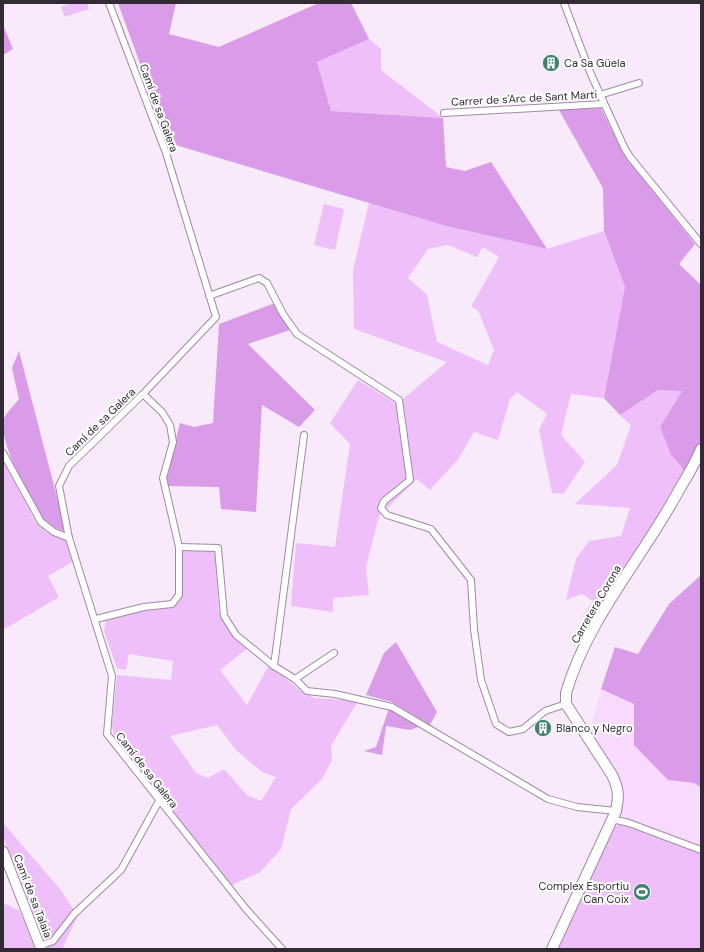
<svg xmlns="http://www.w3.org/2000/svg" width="704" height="952" viewBox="0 0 704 952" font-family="'DM Sans',sans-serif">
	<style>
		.built { fill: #f8daff }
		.green { fill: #eebff9; fill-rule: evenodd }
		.forest { fill: #da9be8 }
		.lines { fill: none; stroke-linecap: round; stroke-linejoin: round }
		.street-casing { stroke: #a089a5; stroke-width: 8 }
		.secondary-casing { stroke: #a089a5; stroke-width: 11 }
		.primary-casing { stroke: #a089a5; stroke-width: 12 }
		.street { stroke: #fff; stroke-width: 6 }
		.secondary { stroke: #fff; stroke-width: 9 }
		.primary { stroke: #fff; stroke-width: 10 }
		.labels { text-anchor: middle; stroke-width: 4; stroke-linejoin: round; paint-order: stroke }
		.poi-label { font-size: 11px; fill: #332a35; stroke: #fff; text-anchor: start }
		.street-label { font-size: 11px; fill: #332a35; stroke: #fff }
	</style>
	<rect width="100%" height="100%" fill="#f8e9fb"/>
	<polygon class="built" points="601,689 634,704 634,745 668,780 694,783 701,787 701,854 621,824 607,815 612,799 611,781 586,746"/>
	<g class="green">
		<polygon points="72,3 87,3 89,9 65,17 61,7"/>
		<polygon points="369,39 381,49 381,70 443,118 331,111 317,62"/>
		<path d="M 369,203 L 446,226 L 547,249 L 604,231 L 625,287 L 604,398 L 571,394 L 561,435 L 585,462 L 563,494 L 552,493 L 539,430 L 547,414 L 517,392 L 510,399 L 498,440 L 474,432 L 459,458 L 430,490 L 417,479 L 379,516 L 366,567 L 369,595 L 333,598 L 333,612 L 291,606 L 296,543 L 335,547 L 350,444 L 330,423 L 358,380 L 397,404 L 447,362 L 354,329 L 353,270 ZM 448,245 L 477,257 L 483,247 L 499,257 L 471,307 L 478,310 L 494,350 L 488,365 L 437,342 L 427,295 L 408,278 L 428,249 Z"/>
		<polygon points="324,204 344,209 335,250 314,245"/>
		<polygon points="658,390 682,391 660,427 671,455 685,471 662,515 592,621 583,616 593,601 582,594 566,600 576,559 589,541 621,536 630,508 575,504 617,465 631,425 620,415"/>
		<polygon points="3,460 36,523 48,533 68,541 74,561 48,576 59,597 3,630"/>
		<path d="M 186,549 L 212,550 L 215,552 L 219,612 L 228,629 L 249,647 L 220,670 L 247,705 L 269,665 L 301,691 L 314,698 L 358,701 L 331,746 L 332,760 L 322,779 L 291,809 L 281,849 L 260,872 L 232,885 L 115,741 L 112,725 L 117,675 L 171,680 L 173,661 L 129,654 L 126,670 L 117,668 L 104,631 L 106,620 L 143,609 L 173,605 L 180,595 L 182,552 ZM 217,725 L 237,751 L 262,772 L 276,777 L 261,801 L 247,795 L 224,769 L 208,778 L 196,773 L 170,736 Z"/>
		<polygon points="3,823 60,889 74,910 50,939 44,941 3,837"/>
		<polygon points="621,824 701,854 701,949 557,949 614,827"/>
		<polygon points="3,903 20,911 36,949 3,949"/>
		<polygon points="78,915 62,949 48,949 48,947"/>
	</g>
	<g class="forest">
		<polygon points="118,3 176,3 169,34 219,47 319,3 351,3 369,39 317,62 331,111 443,118 446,167 465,171 491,162 547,249 446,226 169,143"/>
		<polygon points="3,25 13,49 3,55"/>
		<polygon points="601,108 623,153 695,244 679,264 701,285 701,439 695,456 685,471 671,455 660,427 682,391 658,390 620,415 604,398 625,287 604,231 603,188 559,110"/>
		<polygon points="275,303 290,330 248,344 315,410 299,427 262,405 256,512 221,509 219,487 168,486 166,480 180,423 194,427 213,423 219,324"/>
		<path d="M 19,351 L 66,532 C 58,529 50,526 44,520 C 30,506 0,441 3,422 C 4,414 15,405 19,399 L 12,368 Z"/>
		<polygon points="701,575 701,787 694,783 668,780 634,745 634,704 601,689 615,647 638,654 669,604"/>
		<polygon points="396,642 437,712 430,725 392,702 366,695 384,653"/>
		<polygon points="389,708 421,726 410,730 386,726 382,755 364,751 376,747"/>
	</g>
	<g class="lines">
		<defs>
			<g id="street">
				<polyline points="109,3 166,153 216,317 143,394 69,466 59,486 69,538 112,676 107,734 246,909 282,949"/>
				<polyline points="564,3 590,72 624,147 630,157 701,244"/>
				<polyline points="600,95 639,83"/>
				<polyline points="444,113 604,104"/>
				<polyline points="209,296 259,278 267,283 283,314 297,334 399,400 410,480 384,501 381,508 387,515 431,529 471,580 474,629 481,680 496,724 509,732 523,729 545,711 566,704"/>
				<polyline points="3,453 41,522 54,532 69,538"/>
				<polyline points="179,547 218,548 224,616 236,635 274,666 295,679 307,691 335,694 392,707 548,799 577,807 616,811"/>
				<polyline points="96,619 144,607 172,604 179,595 179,547 163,478 173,442 170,425 162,412 143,394"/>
				<polyline points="274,666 304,435"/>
				<polyline points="295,679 334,653"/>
				<polyline points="612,819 629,823 701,850"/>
				<polyline points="39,946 53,941 74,914 121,870 159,801"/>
			</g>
			<polyline id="secondary" points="3,851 41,949"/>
			<path id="primary" d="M 552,949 L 616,811 C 619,797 619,789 612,775 L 566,704 L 566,693 C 588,618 641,560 678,492 C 686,478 695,464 701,449"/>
		</defs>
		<use href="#street" class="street-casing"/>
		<use href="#secondary" class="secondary-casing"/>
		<use href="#primary" class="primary-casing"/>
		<use href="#street" class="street"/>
		<use href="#secondary" class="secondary"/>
		<use href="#primary" class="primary"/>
	</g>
	<defs>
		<symbol id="building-disc" viewBox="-11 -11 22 22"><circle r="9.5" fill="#408171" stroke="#fff"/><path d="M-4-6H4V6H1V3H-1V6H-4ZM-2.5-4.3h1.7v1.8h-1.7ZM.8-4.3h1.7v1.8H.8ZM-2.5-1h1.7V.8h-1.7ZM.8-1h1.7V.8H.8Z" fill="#fff"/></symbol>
		<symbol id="stadium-disc" viewBox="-11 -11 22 22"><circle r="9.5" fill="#408171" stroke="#fff"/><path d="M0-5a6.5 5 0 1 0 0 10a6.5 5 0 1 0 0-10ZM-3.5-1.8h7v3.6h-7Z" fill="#fff"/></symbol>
	</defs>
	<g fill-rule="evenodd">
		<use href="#building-disc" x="541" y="53" width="20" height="20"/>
		<use href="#building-disc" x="533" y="718" width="20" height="20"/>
		<use href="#stadium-disc" x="632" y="882" width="20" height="20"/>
	</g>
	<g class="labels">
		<g class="poi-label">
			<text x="564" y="67">Ca Sa Güela</text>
			<text x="556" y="732">Blanco y Negro</text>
			<text x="629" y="890" text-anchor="end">Complex Esportiu<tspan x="629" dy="13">Can Coix</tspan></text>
		</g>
		<g class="street-label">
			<text transform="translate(524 98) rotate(-3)" y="4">Carrer de s'Arc de Sant Marti</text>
			<text transform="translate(159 108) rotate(70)" y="4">Camí de sa Galera</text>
			<text transform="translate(100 422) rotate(-44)" y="4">Camí de sa Galera</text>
			<text transform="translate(596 604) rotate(-60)" y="4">Carretera Corona</text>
			<text transform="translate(147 770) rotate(52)" y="4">Camí de sa Galera</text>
			<text transform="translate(33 896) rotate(69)" y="4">Camí de sa Talaia</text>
		</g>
	</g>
	<rect width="704" height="952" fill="none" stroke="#332a35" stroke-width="8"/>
</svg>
